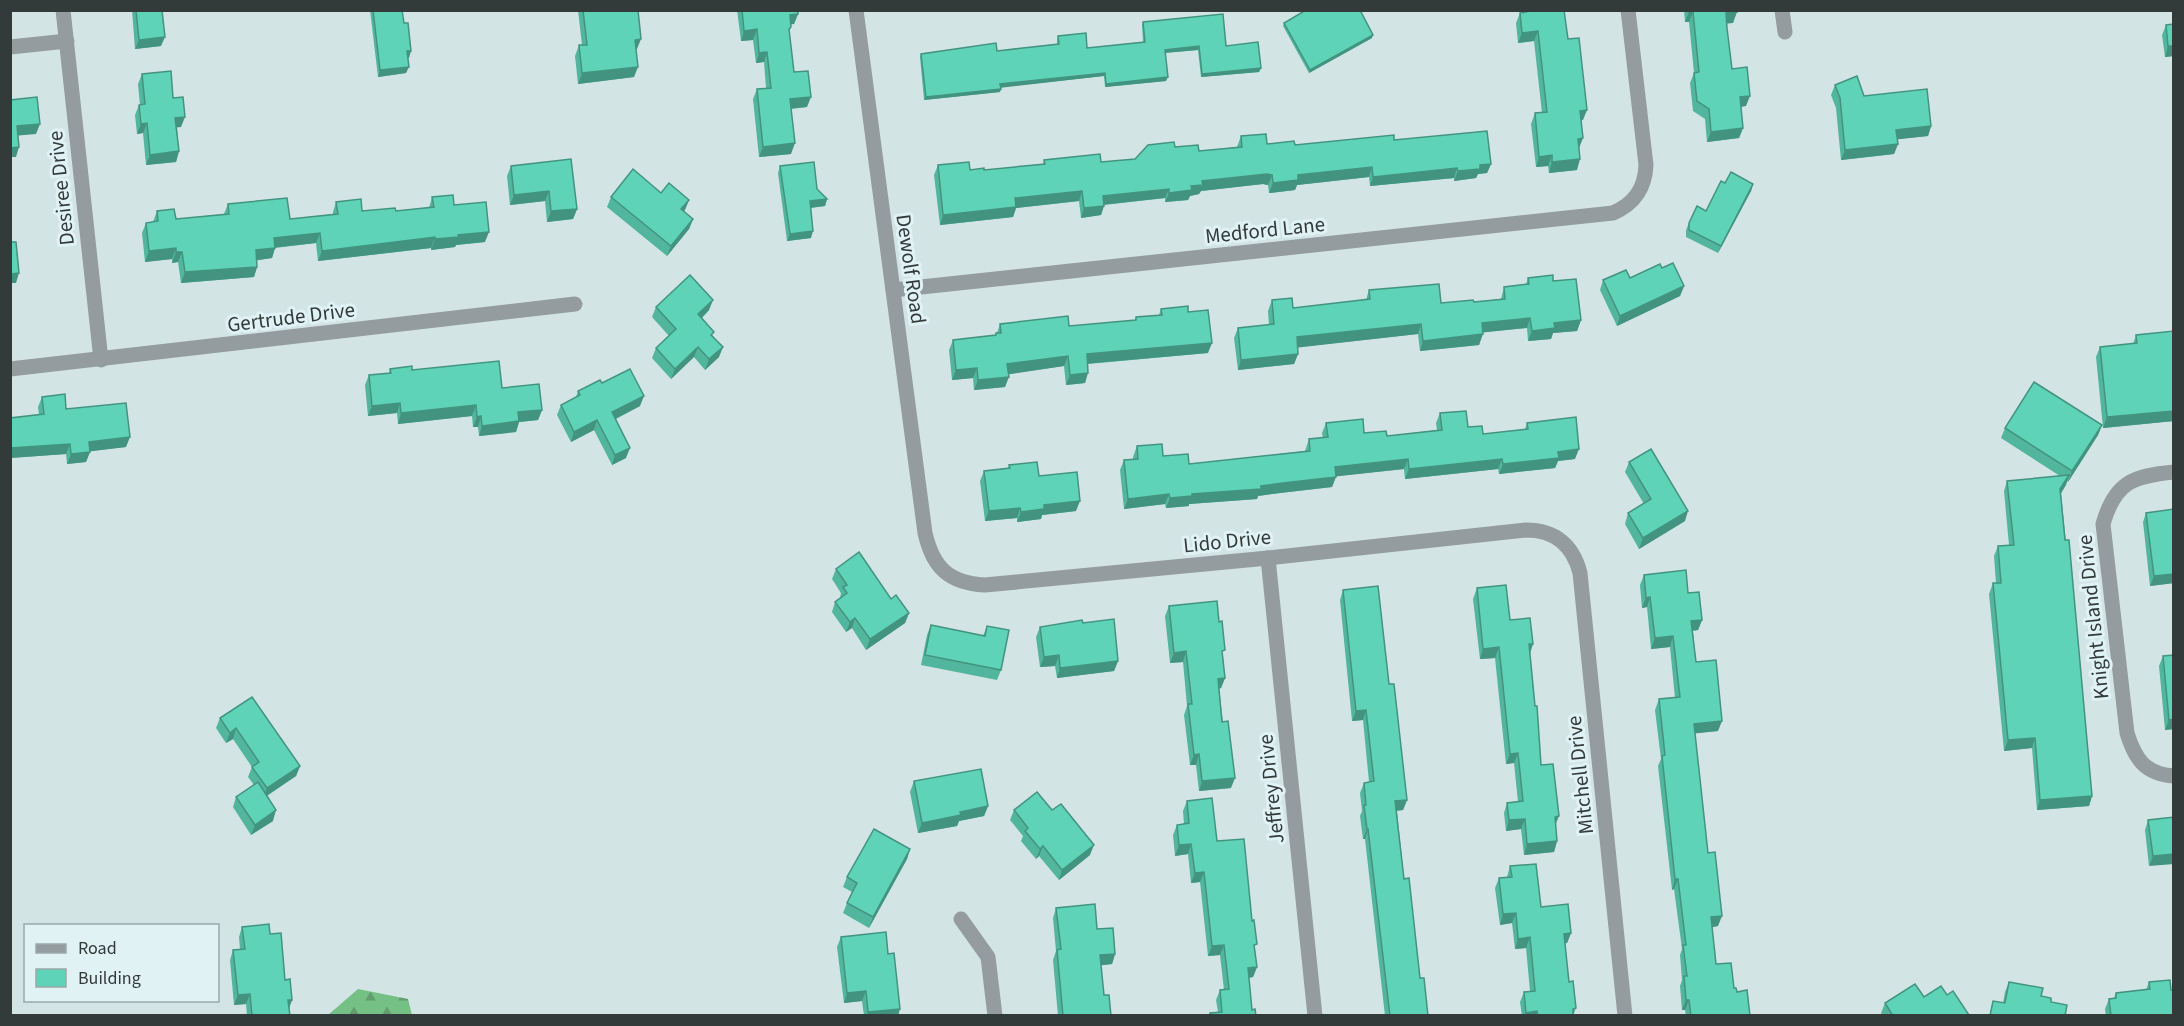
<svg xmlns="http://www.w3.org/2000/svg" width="2184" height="1026" viewBox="0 0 2184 1026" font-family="'Source Sans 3',sans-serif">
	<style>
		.forest { fill: url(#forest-firs) }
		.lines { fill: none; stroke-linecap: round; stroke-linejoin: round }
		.street { stroke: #959c9f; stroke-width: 15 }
		.wall { fill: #52b59d }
		.shaded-wall { fill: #429480 }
		.building { fill: #5fd3b7; stroke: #429480; stroke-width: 1.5 }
		.labels { text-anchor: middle; stroke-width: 6; stroke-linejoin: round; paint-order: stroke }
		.street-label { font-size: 21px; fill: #333a3a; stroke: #e0f2f3 }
	</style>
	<defs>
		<pattern id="forest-firs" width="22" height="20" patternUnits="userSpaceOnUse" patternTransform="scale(1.5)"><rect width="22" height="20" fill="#75c085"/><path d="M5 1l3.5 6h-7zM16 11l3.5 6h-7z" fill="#619d6e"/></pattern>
	</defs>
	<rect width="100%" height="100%" fill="#d3e4e5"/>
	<polygon class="forest" points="358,989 408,999 412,1015 328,1015"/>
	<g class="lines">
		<g class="street">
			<polyline points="63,10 101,360"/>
			<path d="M 856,10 L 925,533 C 933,568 949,583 985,585 L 1268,558 L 1526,530 C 1555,530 1573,545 1580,573 L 1625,1016"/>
			<polyline points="1782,10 1785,32"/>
			<polyline points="10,47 67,41"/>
			<path d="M 893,290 L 1613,213 C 1634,204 1645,189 1646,165 L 1628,10"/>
			<polyline points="10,369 575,304"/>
			<path d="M 2174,472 C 2133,476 2115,482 2103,524 L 2127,733 C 2135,759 2145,774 2174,776"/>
			<polyline points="1268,558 1315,1016"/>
			<polyline points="961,919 988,957 995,1016"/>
		</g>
	</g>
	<g class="wall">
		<polygon points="132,10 162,10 161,46 135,49"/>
		<polygon points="370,10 402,10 409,58 408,58 406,73 378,77"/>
		<polygon points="578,10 638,10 637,49 636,49 634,77 578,84 575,56 579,45 582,45"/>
		<polygon points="737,10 798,10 798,14 794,24 791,24 791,27 789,32 794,72 807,107 791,109 791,154 759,157 753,99 757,89 766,88 764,62 756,63 753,40 741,41"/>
		<polygon points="1531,10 1564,10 1568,39 1583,120 1581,120 1577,170 1549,173 1548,166 1536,167 1531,124 1535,113 1542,113 1534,41 1518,43 1516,23 1520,13"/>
		<polygon points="1684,10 1736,10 1733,23 1726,23 1732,69 1746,106 1741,107 1743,128 1739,138 1707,142 1705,119 1693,111 1690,83 1694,73 1689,22 1685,22"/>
		<polygon points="1143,22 1226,46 1261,68 1259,72 1201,77 1198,50 1165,53 1166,81 1105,87 1104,76 1001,87 1000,92 924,100 920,57 921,54 997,51 1057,44 1057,40 1058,36 1087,48 1143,42 1142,25"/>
		<polygon points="1284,23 1372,38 1309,73 1283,26"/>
		<polygon points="2166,25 2174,56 2165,57 2162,35"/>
		<polygon points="142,74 173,98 181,127 177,127 179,151 176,162 146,165 143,133 137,134 135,115 139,105 140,105 138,84"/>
		<polygon points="1835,85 1864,96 1931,126 1928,136 1897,139 1898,144 1894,154 1841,160 1836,108 1831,95"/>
		<polygon points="1241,136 1267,144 1295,145 1394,140 1491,164 1487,173 1478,174 1476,178 1454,181 1454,178 1370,186 1369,177 1297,185 1295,190 1269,193 1268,185 1263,184 1201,191 1199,194 1190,196 1188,200 1165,202 1165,198 1104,205 1101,215 1081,218 1079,201 1016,208 1013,217 940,225 934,175 938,165 970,170 984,170 1043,164 1044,160 1101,162 1135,159 1175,147 1199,151 1237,147"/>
		<polygon points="511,166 577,209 573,219 547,222 545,201 510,205 507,176"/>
		<polygon points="780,166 817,189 827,199 825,206 811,208 811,238 787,241 778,173"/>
		<polygon points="1753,184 1751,191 1718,253 1686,237 1686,230 1689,223 1706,211"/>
		<polygon points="661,193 689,200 684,211 693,219 689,229 667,256 607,207 611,197"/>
		<polygon points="432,197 454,205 485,242 456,245 455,247 431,250 431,248 318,261 316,243 275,248 272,258 257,260 257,267 254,277 181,283 178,262 172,263 172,259 145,262 142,233 146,223 153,222 157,211 176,219 224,214 228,204 290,219 333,214 333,212 336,202 362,211 396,211 429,208"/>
		<polygon points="1528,278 1553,281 1581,320 1577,331 1553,333 1551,339 1528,341 1527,328 1483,332 1479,345 1420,351 1418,334 1298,347 1298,354 1294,364 1238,370 1234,338 1238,328 1269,325 1268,311 1272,300 1293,308 1366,300 1369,290 1441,303 1474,302 1501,299 1504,287 1526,284"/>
		<polygon points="1630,278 1684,286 1680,296 1617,326 1600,290 1603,280"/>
		<polygon points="656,307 709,310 702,318 713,336 719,357 705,370 694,357 671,379 652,358 656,348 669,336 652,317"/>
		<polygon points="1161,309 1188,312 1208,353 1088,364 1085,383 1066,385 1064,366 1008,374 1005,387 974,390 973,378 952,380 949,350 953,340 995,335 996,333 997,333 1000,324 1069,326 1135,320 1136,317 1159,315"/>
		<polygon points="2174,331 2174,421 2103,428 2096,357 2100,347 2133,344 2136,335"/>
		<polygon points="390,369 412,370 502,388 542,410 538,420 519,422 516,432 479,436 478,427 473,427 472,416 398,424 397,413 368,416 365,385 369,375 389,373"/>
		<polygon points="578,391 640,406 616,419 626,458 612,465 594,430 571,442 557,415 561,405 576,397"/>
		<polygon points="42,397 66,409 126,447 90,451 86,462 67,464 66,454 10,458 10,418 39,415 38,407"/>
		<polygon points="1440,413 1483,434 1525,429 1527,423 1575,459 1558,461 1555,468 1499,474 1498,469 1405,479 1404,469 1336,476 1332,487 1280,493 1258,496 1257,499 1189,504 1189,506 1166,508 1165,504 1124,509 1120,470 1124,460 1133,459 1133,457 1137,446 1163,456 1189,464 1305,451 1309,439 1323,438 1322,433 1326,423 1364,433 1387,436 1437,430 1436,423"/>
		<polygon points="2102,425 2098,435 2068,482 2067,481 2061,493 2092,796 2089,806 2037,810 2032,748 2004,751 1989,594 1993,583 1996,583 1994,556 1998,546 2009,545 2004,491 2007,481 2060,476 2001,438 2005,428"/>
		<polygon points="1629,462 1685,521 1639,549 1625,524 1628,513 1644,504 1625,472"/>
		<polygon points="1009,465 1039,476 1076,511 1042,515 1041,519 1017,522 1017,518 985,521 980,481 984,471 1008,468"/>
		<polygon points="2174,509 2174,583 2150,586 2143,522 2146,513"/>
		<polygon points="836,569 891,599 909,613 905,623 866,650 852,628 846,632 832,612 835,602 840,598 841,593 832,579"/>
		<polygon points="1644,575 1688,593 1702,620 1698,630 1693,631 1696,662 1718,731 1695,733 1708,853 1718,926 1712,927 1716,964 1737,992 1750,1016 1686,1016 1685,1010 1682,1010 1680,986 1682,980 1680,955 1682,949 1674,889 1672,890 1658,766 1661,759 1655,710 1659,699 1675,698 1670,647 1651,649 1647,607 1642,608 1640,585"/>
		<polygon points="1477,588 1533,644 1530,654 1541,765 1556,825 1557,841 1554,852 1524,855 1521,829 1506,831 1504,813 1507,803 1518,802 1514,763 1506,764 1495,658 1480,659 1473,599"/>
		<polygon points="1343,590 1389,684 1407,800 1403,810 1397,811 1404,879 1420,978 1428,1016 1385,1016 1365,839 1363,839 1360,816 1362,811 1360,793 1364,783 1369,782 1363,720 1352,721 1340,600"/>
		<polygon points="1169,606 1223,657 1225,678 1221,688 1219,689 1231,788 1199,791 1196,765 1190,765 1184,715 1187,706 1183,662 1170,663 1165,616"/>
		<polygon points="1083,623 1118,661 1114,671 1057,678 1055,666 1040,667 1036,637 1040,627"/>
		<polygon points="931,625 983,636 987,626 1001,670 997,680 921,665 927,635"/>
		<polygon points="2174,655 2174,729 2165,730 2159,666 2163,656"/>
		<polygon points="220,718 300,766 296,776 267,796 273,821 251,835 233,807 236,797 254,785 248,777 252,767 233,739 226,743 216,728"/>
		<polygon points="914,781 988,806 984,816 959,821 957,826 918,833 910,792"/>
		<polygon points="1187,801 1217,841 1255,949 1257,967 1253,977 1249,978 1252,1010 1256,1016 1209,1016 1210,1013 1218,1012 1216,1000 1220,990 1224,990 1220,955 1208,956 1200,882 1191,883 1188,854 1175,856 1173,835 1177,825 1184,824 1183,811"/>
		<polygon points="1014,810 1052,810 1090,855 1059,880 1039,856 1036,859 1021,841 1023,836 1010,820"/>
		<polygon points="2174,817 2149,866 2145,830 2148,820"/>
		<polygon points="910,849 907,859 869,928 843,913 847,903 852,892 843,887 847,877"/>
		<polygon points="1510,866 1541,907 1571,933 1567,943 1565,943 1569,982 1576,1008 1573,1016 1522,1016 1520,1002 1524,992 1530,991 1526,948 1515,949 1512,923 1500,925 1495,888 1499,878 1507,877"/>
		<polygon points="1056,908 1097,929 1115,954 1112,964 1101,965 1104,995 1111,1016 1058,1016 1053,960 1056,951 1053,918"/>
		<polygon points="242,927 270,934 292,1000 289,1009 290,1016 247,1016 246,1004 234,1005 230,960 233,950 240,949 239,937"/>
		<polygon points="841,937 888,954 898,1016 864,1016 862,1001 844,1003 837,947"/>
		<polygon points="2009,982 2041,996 2051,1002 2065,1016 1989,1016 1993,1001 2003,1003 2005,992"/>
		<polygon points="2149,982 2171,990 2174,1016 2106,1016 2105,1009 2109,999 2114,998 2116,993 2146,990"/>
		<polygon points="1947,995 1968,1016 1883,1016 1881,1013 1885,1003"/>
	</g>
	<g class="shaded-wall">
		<polygon points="1689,12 1693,12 1689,22 1685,22"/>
		<polygon points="1737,12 1733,23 1722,24 1726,13"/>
		<polygon points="798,14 794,24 786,25 790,15"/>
		<polygon points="757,29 753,40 741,41 744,31"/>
		<polygon points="1538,31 1534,41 1518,43 1522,33"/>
		<polygon points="1373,35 1372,38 1309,73 1310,70"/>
		<polygon points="165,37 161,46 135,49 139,40"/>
		<polygon points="641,39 637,49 631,50 635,40"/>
		<polygon points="1199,46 1198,50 1163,53 1165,50"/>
		<polygon points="2168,46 2174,46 2174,56 2165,57"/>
		<polygon points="407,51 411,51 409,58 405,58"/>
		<polygon points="767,52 764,62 756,63 759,53"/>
		<polygon points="409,67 406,73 378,77 380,70"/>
		<polygon points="638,67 634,77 578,84 582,73"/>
		<polygon points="1261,68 1259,72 1201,77 1202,74"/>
		<polygon points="1105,73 1104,76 999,88 1000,84"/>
		<polygon points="1168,77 1166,81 1105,87 1106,84"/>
		<polygon points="1001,89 1000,92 924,100 926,97"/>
		<polygon points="1750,96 1746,106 1736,107 1740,97"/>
		<polygon points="811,97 807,107 786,109 790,99"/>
		<polygon points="1587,110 1583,120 1577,121 1580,111"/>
		<polygon points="185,117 181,127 172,128 175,118"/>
		<polygon points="147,123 143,133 137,134 141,124"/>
		<polygon points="40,124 36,134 13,136 17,126"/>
		<polygon points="1931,126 1928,136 1892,140 1896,130"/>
		<polygon points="1743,128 1739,138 1707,142 1711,132"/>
		<polygon points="1583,138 1579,148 1578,139"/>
		<polygon points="795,143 791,154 759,157 763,147"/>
		<polygon points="1898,144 1894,154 1841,160 1845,150"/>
		<polygon points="19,147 16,157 10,157 10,148"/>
		<polygon points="179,151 176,162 146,165 150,155"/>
		<polygon points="1552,155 1548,166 1536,167 1539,157"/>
		<polygon points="1580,159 1577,170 1549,173 1552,162"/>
		<polygon points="1491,164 1487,173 1478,174 1476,178 1454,181 1458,171 1480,165"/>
		<polygon points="1372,167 1369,177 1297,185 1295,190 1269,193 1273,183 1298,175"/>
		<polygon points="1457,168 1454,178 1370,186 1373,177"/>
		<polygon points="1267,174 1272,175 1268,185 1263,184 1201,191 1199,194 1190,196 1188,200 1165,202 1169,193 1191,186 1202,181"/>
		<polygon points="1753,184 1751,191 1718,253 1721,246"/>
		<polygon points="1169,189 1165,198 1100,205 1103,196"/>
		<polygon points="549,191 545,201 510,205 514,195"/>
		<polygon points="1082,191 1079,201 1016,208 1013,217 940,225 943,215 1015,198"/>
		<polygon points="827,199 825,206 808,208 810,201"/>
		<polygon points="689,200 685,210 678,219 681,209"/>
		<polygon points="1104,206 1101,215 1081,218 1084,208"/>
		<polygon points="577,209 573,219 547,222 551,211"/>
		<polygon points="693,219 689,229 667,256 671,246"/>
		<polygon points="813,231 811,238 787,241 790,234"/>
		<polygon points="489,232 485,242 456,245 455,247 431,250 435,239 458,235"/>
		<polygon points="320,233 316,243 270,248 274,238"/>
		<polygon points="435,237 431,248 318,261 322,251"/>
		<polygon points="176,248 172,259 145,262 149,251"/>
		<polygon points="275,248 272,258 252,261 256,250"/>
		<polygon points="176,252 182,252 178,262 172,263"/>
		<polygon points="257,267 254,277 181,283 185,272"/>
		<polygon points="19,273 16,283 10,283 10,274"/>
		<polygon points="1684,286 1680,296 1617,326 1620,316"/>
		<polygon points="713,300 709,310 695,325 698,314"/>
		<polygon points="1530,318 1527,328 1478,333 1482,323"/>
		<polygon points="1581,320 1577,331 1553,333 1551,339 1528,341 1532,331 1554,323"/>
		<polygon points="1421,324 1418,334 1294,348 1297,337"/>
		<polygon points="1483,334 1479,345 1420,351 1423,341"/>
		<polygon points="1212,343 1208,353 1083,364 1087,354"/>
		<polygon points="698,347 694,357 671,379 675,369"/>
		<polygon points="723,347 719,357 705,370 709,359"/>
		<polygon points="1298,354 1294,364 1238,370 1241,360"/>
		<polygon points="1068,356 1064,366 1004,375 1007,364"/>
		<polygon points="977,368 973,378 952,380 956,370"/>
		<polygon points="1088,373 1085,383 1066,385 1070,375"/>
		<polygon points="1009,377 1005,387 974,390 978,380"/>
		<polygon points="644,396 640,406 609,422 612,412"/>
		<polygon points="400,403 397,413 368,416 372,406"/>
		<polygon points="476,405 472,416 398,424 401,413"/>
		<polygon points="542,410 538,420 519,422 516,432 479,436 482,426 518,412"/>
		<polygon points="2174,411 2174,421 2103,428 2107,417"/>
		<polygon points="481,416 478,427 473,427 477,417"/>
		<polygon points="597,420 594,430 571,442 574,432"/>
		<polygon points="2102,425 2098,435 2068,482 2072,471"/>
		<polygon points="130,437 126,447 85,452 89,442"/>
		<polygon points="70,444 66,454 10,458 10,448"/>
		<polygon points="630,448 626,458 612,465 615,455"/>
		<polygon points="1579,449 1575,459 1558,461 1555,468 1499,474 1503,464 1558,452"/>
		<polygon points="90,452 86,462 67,464 71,454"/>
		<polygon points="1408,459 1404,469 1331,477 1335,467"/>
		<polygon points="1502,459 1498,469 1405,479 1409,469"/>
		<polygon points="2069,475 2066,485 2057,500 2060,489"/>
		<polygon points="1336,477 1332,487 1280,493 1258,496 1257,499 1189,504 1189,506 1166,508 1170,498 1192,494"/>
		<polygon points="1169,494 1165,504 1124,509 1128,499"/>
		<polygon points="1080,501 1076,511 1042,515 1041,519 1017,522 1021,512 1044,505"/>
		<polygon points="1020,508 1017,518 985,521 989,511"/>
		<polygon points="1688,511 1685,521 1639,549 1643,538"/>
		<polygon points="2174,574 2174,583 2150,586 2154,576"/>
		<polygon points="1650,597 1647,607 1642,608 1646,598"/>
		<polygon points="909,613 905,623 866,650 870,639"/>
		<polygon points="855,618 852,628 846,632 850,622"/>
		<polygon points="1702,620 1698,630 1688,631 1691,621"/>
		<polygon points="1673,636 1670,647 1651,649 1655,638"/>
		<polygon points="1529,644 1533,644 1529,654"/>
		<polygon points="1499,647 1495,658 1480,659 1483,649"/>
		<polygon points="1186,651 1183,662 1170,663 1174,653"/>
		<polygon points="1059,655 1055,666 1040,667 1044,657"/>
		<polygon points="1118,661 1114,671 1057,678 1060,668"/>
		<polygon points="1225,678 1221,688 1214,689 1218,679"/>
		<polygon points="1366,710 1363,720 1352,721 1356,711"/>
		<polygon points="2174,719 2174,729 2165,730 2169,720"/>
		<polygon points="1722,721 1718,731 1690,734 1694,724"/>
		<polygon points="236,728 233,739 226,743 230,733"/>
		<polygon points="2035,738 2032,748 2004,751 2008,740"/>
		<polygon points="1518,753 1514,763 1506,764 1510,754"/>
		<polygon points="1199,754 1196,765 1190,765 1194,755"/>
		<polygon points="300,766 296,776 263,798 267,788"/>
		<polygon points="1235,778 1231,788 1199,791 1202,781"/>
		<polygon points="2092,796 2089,806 2037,810 2040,800"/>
		<polygon points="1407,800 1403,810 1392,811 1395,801"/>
		<polygon points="988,806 984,816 959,821 957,826 918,833 922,823 960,812"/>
		<polygon points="276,810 273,821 251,835 255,825"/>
		<polygon points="1559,816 1555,826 1555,817"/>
		<polygon points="1525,819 1521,829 1506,831 1509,820"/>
		<polygon points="1367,829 1368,829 1365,839 1363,839"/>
		<polygon points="1557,841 1554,852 1524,855 1527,844"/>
		<polygon points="1191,844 1188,854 1175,856 1179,845"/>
		<polygon points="1094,845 1090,855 1059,880 1062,870"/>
		<polygon points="1043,846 1039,856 1036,859 1040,849"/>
		<polygon points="910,849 907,859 869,928 873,917"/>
		<polygon points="2174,854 2174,864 2149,866 2153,856"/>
		<polygon points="1204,872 1200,882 1191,883 1195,873"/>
		<polygon points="1675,879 1678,879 1674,889 1672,890"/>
		<polygon points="1516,913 1512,923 1500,925 1503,914"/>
		<polygon points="1722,916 1718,926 1707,928 1711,917"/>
		<polygon points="1571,933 1567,943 1561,944 1564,934"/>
		<polygon points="1530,937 1526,948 1515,949 1518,939"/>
		<polygon points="1224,945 1220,955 1208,956 1212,946"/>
		<polygon points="1115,954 1112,964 1096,966 1100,955"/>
		<polygon points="1257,967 1253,977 1244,978 1248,968"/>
		<polygon points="866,991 862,1001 844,1003 847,993"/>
		<polygon points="250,994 246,1004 234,1005 238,995"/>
		<polygon points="288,1000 292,1000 288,1010"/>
		<polygon points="1686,1000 1689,1000 1685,1010 1682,1010"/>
		<polygon points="900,1009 898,1016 867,1016 868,1012"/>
		<polygon points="1537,1011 1536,1016 1525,1016 1526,1013"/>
	</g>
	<g class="building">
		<polygon points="136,10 162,10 165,37 139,40"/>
		<polygon points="373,10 402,10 404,23 408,23 411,51 407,51 409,67 380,70"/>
		<polygon points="583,10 638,10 641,39 635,40 638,67 582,73 579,45 587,45"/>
		<polygon points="742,10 798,10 798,14 790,15 791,27 789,29 794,72 808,71 811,97 790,99 795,143 763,147 757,89 771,88 767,52 759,53 757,29 744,31"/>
		<polygon points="1306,10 1360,10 1373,35 1310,70 1284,23"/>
		<polygon points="1536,10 1564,10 1568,39 1579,38 1587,110 1580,111 1583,138 1578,139 1580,159 1552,162 1552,155 1539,157 1535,113 1547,112 1538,31 1522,33 1520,13"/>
		<polygon points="1688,10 1736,10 1737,12 1726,13 1727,28 1732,69 1747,67 1750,96 1740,97 1743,128 1711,132 1709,109 1697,101 1694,73 1699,72 1693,12 1689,12"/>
		<polygon points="1223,14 1226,46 1258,42 1261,68 1202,74 1199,46 1165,50 1168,77 1106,84 1105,73 1000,84 1001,89 926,97 921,54 996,43 997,51 1059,44 1058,36 1086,33 1087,48 1145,42 1143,22"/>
		<polygon points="2174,24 2174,46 2168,46 2166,25"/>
		<polygon points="171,71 173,98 183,97 185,117 175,118 179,151 150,155 147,123 141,124 139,105 145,104 142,74"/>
		<polygon points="1857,76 1864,96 1927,89 1931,126 1896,130 1898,144 1845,150 1840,98 1835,85"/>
		<polygon points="37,97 40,124 17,126 19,147 10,148 10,100"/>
		<polygon points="1487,131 1491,164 1480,165 1480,169 1458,171 1457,168 1373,177 1372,167 1298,175 1298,180 1273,183 1272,175 1267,174 1202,181 1203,185 1191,186 1192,190 1169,193 1169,189 1103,196 1104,206 1084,208 1082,191 1015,198 1016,207 943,215 938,165 969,162 970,170 984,168 984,170 1045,164 1044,160 1100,154 1101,162 1135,159 1148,145 1174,142 1175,147 1198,145 1199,151 1242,147 1241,136 1266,134 1267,144 1294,141 1295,145 1394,135 1394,140"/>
		<polygon points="571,159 577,209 551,211 549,191 514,195 511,166"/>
		<polygon points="814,162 817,189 827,199 810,201 813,231 790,234 780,166"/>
		<polygon points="633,169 661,193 669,183 689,200 681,209 693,219 671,246 611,197"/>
		<polygon points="1731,172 1753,184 1721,246 1689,230 1689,223 1697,206 1706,211 1721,181 1725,183"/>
		<polygon points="453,195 454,205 486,202 489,232 458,235 459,237 435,239 435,237 322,251 320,233 274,238 275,248 256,250 257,267 185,272 182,252 176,252 176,248 149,251 146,223 158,221 157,211 174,209 176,219 229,214 228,204 287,198 290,219 338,214 336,202 361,199 362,211 395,208 396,211 434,207 432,197"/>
		<polygon points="10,242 16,242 19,273 10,274"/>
		<polygon points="1673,263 1684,286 1620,316 1603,280 1626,270 1630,278 1660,264 1662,268"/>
		<polygon points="690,275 713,300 698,314 714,332 711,335 723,347 709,359 698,347 675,369 656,348 676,329 656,307"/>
		<polygon points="1553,275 1553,281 1576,279 1581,320 1554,323 1555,328 1532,331 1530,318 1482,323 1483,334 1423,341 1421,324 1297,337 1298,354 1241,360 1238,328 1274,324 1272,300 1292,298 1293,308 1370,299 1369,290 1439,284 1441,303 1473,300 1474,302 1505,299 1504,287 1529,284 1528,278"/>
		<polygon points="1188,306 1188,312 1208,310 1212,343 1087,354 1088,373 1070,375 1068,356 1007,364 1009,377 978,380 977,368 956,370 953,340 996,335 996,333 1001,333 1000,324 1068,316 1069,326 1136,320 1136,317 1162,315 1161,309"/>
		<polygon points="2174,331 2174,411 2107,417 2100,347 2137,343 2136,335"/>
		<polygon points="499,361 502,388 539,384 542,410 518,412 519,421 482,426 481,416 477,417 476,405 401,413 400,403 372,406 369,375 391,373 390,369 412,366 412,370"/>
		<polygon points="630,369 644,396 612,412 630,448 615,455 597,420 574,432 561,405 580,395 578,391 600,380 602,383"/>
		<polygon points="2034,382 2102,425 2072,471 2005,428"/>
		<polygon points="65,394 66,409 126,403 130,437 89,442 90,452 71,454 70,444 10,448 10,418 44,414 42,397"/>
		<polygon points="1466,411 1468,427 1482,426 1483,434 1528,429 1527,423 1576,417 1579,449 1558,452 1559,458 1503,464 1502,459 1409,469 1408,459 1335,467 1336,477 1283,483 1261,486 1261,489 1192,494 1192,496 1170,498 1169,494 1128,499 1124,460 1138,459 1137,446 1162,444 1163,456 1188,454 1189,464 1310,451 1309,439 1328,437 1326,423 1363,419 1364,433 1386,431 1387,436 1442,430 1440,413"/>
		<polygon points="1651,449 1688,511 1643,538 1628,513 1651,499 1629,462"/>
		<polygon points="1037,462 1039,476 1077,472 1080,501 1044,505 1044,509 1021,512 1020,508 989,511 984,471 1010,468 1009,465"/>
		<polygon points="2069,475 2060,489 2065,540 2069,540 2092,796 2040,800 2035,738 2008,740 1993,583 2001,583 1998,546 2014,545 2007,481"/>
		<polygon points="2174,509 2174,574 2154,576 2146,513"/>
		<polygon points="859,552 891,599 896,595 909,613 870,639 855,618 850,622 835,602 847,593 843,587 847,585 836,569"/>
		<polygon points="1686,570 1688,593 1699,592 1702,620 1691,621 1696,662 1716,660 1722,721 1694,724 1708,853 1715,852 1722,916 1711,917 1716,964 1731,963 1734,988 1736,988 1737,992 1747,990 1750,1016 1691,1016 1689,1000 1686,1000 1684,976 1687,976 1683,945 1686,945 1678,879 1675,879 1662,756 1665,755 1659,699 1680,697 1673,636 1655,638 1650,597 1646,598 1644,575"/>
		<polygon points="1506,585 1510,620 1530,618 1533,644 1529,644 1535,706 1537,706 1541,765 1553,764 1559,816 1555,817 1557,841 1527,844 1525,819 1509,820 1507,803 1523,801 1518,753 1510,754 1499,647 1483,649 1477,588"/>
		<polygon points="1378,586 1389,684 1394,684 1407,800 1395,801 1404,879 1409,878 1420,978 1424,978 1428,1016 1390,1016 1368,829 1367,829 1364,805 1366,805 1364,783 1374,781 1366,710 1356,711 1343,590"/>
		<polygon points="1217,601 1219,622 1222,621 1225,650 1222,651 1225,678 1218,679 1222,722 1228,721 1235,778 1202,781 1199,754 1194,755 1188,704 1192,704 1186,651 1174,653 1169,606"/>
		<polygon points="1114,619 1118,661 1060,668 1059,655 1044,657 1040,627 1082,620 1083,623"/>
		<polygon points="931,625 985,636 987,626 1009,630 1001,670 925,655"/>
		<polygon points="2174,655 2174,719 2169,720 2163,656"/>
		<polygon points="252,697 300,766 267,788 252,767 259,762 236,728 230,733 220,718"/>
		<polygon points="981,769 988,806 960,812 961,815 922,823 914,781"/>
		<polygon points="258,782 276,810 255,825 236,797"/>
		<polygon points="1037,792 1052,810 1061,804 1094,845 1062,870 1043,846 1040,849 1025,831 1028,828 1014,810"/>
		<polygon points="1212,798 1217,841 1244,839 1252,921 1254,920 1257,944 1254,945 1257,967 1248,968 1252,1010 1255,1009 1256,1016 1210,1016 1210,1013 1222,1012 1220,990 1229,989 1224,945 1212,946 1204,872 1195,873 1191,844 1179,845 1177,825 1189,823 1187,801"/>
		<polygon points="2174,817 2174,854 2153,856 2148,820"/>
		<polygon points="874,829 910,849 873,917 847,903 857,883 847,877"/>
		<polygon points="1536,864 1541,907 1568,904 1571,933 1564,934 1569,982 1573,981 1576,1008 1573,1009 1573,1016 1538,1016 1537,1011 1526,1013 1524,992 1535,991 1530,937 1518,939 1516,913 1503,914 1499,878 1512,877 1510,866"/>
		<polygon points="1095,904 1097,929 1113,928 1115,954 1100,955 1104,995 1109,995 1111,1016 1063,1016 1057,950 1061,949 1056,908"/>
		<polygon points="269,924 270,934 281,933 285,980 290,979 292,1000 288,1000 290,1016 252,1016 250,994 238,995 233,950 245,949 242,927"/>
		<polygon points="886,932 888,954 894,953 900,1009 868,1012 866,991 847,993 841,937"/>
		<polygon points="2170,980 2171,990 2174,990 2174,1016 2111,1016 2109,999 2116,998 2116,993 2150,989 2149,982"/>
		<polygon points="2009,982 2043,988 2041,996 2051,998 2051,1002 2067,1005 2065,1016 1990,1016 1993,1001 2005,1003"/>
		<polygon points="1915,984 1924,997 1941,986 1947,995 1953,991 1969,1015 1893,1016 1885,1003"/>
	</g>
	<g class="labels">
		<g class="street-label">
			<text transform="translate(61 188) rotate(-96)" y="7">Desiree Drive</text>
			<text transform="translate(1265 230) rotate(-6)" y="7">Medford Lane</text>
			<text transform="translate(911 269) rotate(82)" y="7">Dewolf Road</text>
			<text transform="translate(291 317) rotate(-7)" y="7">Gertrude Drive</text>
			<text transform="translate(1227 541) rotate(-6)" y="7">Lido Drive</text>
			<text transform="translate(2093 617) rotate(-96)" y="7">Knight Island Drive</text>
			<text transform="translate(1580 775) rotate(-96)" y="7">Mitchell Drive</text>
			<text transform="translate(1271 789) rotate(-96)" y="7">Jeffrey Drive</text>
		</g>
	</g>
	<rect width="2184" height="1026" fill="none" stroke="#333a3a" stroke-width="24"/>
	<rect x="24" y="924" width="195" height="78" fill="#e0f2f3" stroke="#9ba8a9" stroke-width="1.5"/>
	<rect x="36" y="944" width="30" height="9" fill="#959c9f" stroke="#9ba8a9" stroke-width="1.5"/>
	<text x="78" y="954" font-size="18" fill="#333a3a">Road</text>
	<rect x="36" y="969" width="30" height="18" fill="#5fd3b7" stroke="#9ba8a9" stroke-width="1.5"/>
	<text x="78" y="984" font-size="18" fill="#333a3a">Building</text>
</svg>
